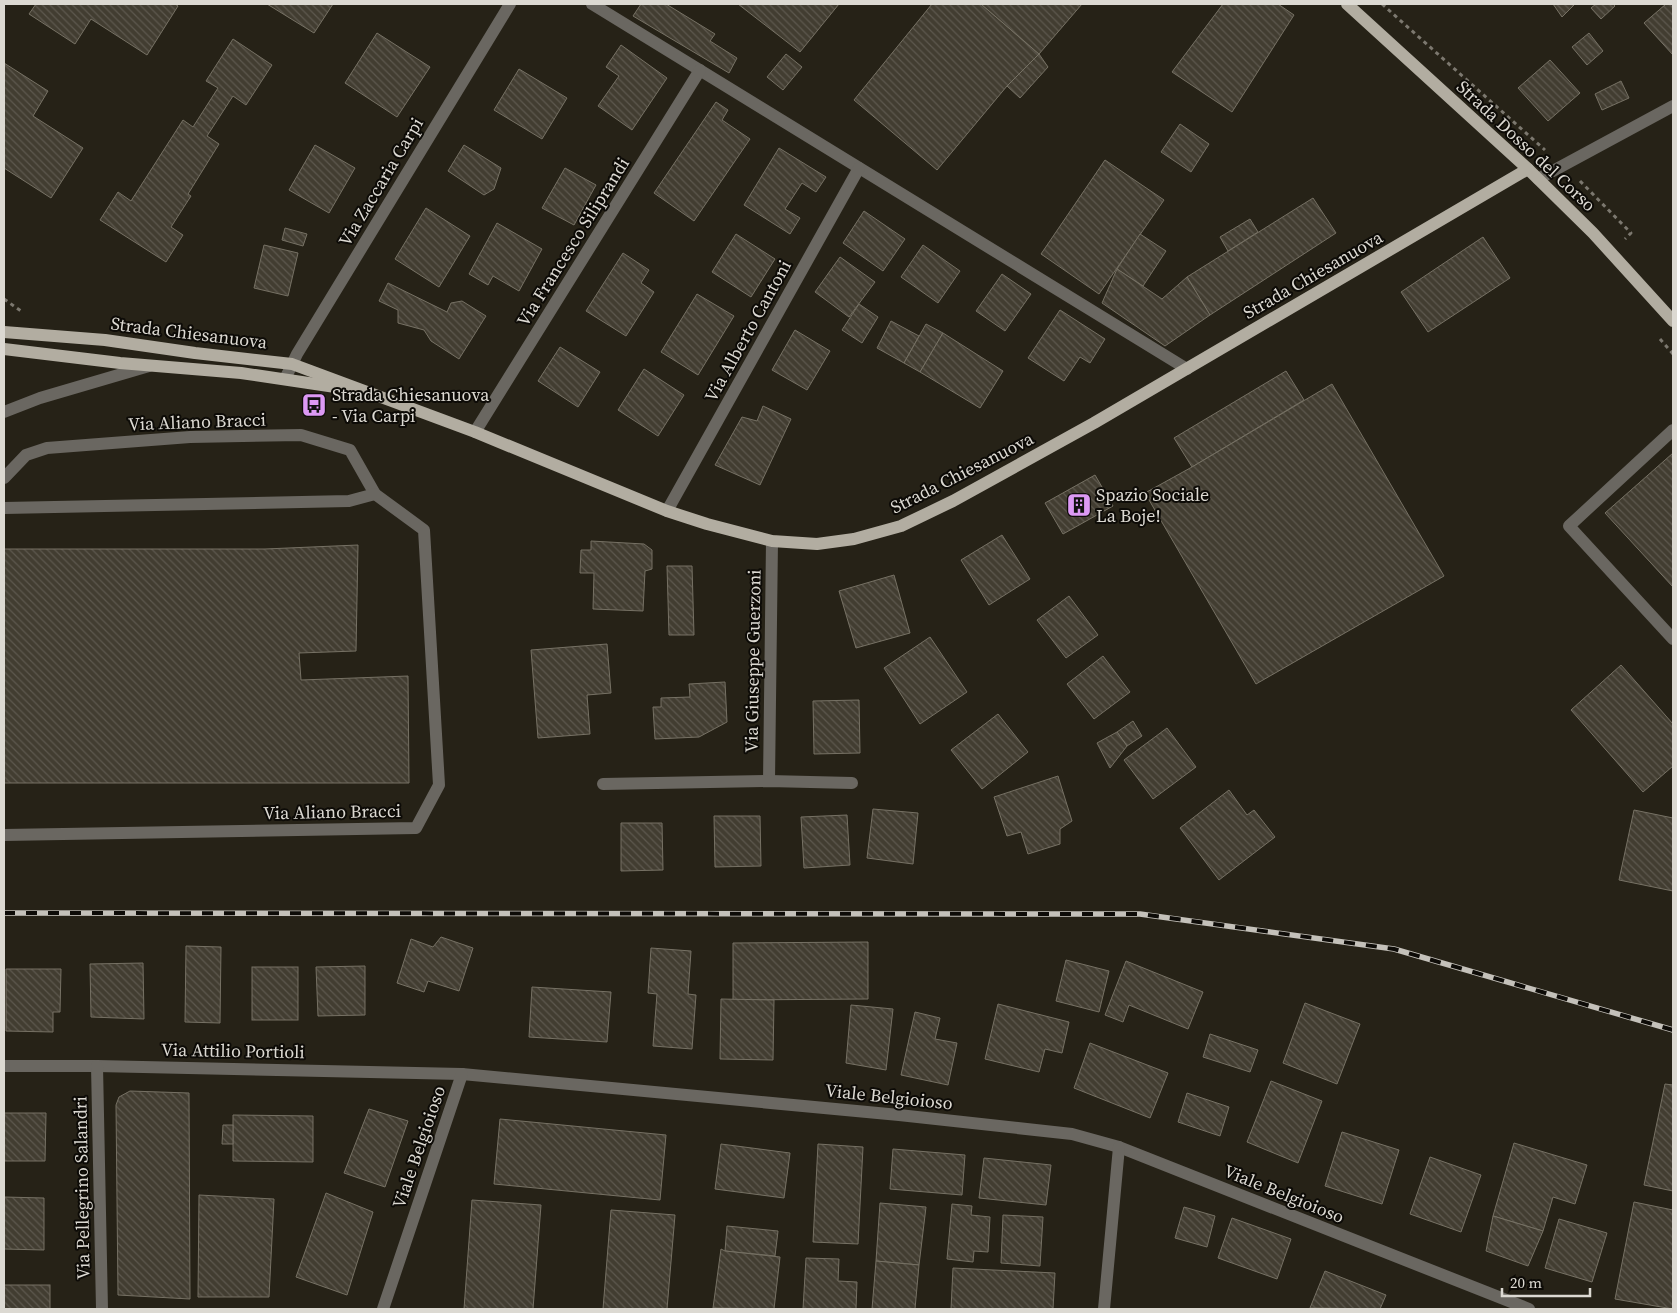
<svg xmlns="http://www.w3.org/2000/svg" width="1677" height="1313" viewBox="0 0 1677 1313" font-family="'Source Serif 4',serif">
	<style>
		.building { fill: url(#building-back-hatch); stroke: #767164 }
		.lines { fill: none; stroke-linecap: round; stroke-linejoin: round }
		.path { stroke: #7c786f; stroke-width: 3; stroke-dasharray: 4 4; stroke-linecap: butt }
		.minor { stroke: #6a6761; stroke-width: 12 }
		.major { stroke: #b2ada1; stroke-width: 12 }
		.rail-casing { stroke: #c4c1ba; stroke-width: 5.5 }
		.rail { stroke: #0d0b07; stroke-width: 4; stroke-dasharray: 11; stroke-linecap: butt }
		.labels { text-anchor: middle; stroke-width: 4; stroke-linejoin: round; paint-order: stroke }
		.street-label { font-size: 18px; fill: #dcd9d2; stroke: #0d0b07 }
		.poi-label { font-size: 18px; fill: #dcd9d2; stroke: #0d0b07; text-anchor: start }
	</style>
	<defs>
		<pattern id="building-back-hatch" width="6" height="6" patternUnits="userSpaceOnUse" patternTransform="scale(1.25)"><rect width="6" height="6" fill="#423d31"/><path d="M-1 5l2 2M0 0l6 6M5-1l2 2" fill="none" stroke="#5d584e"/></pattern>
	</defs>
	<rect width="100%" height="100%" fill="#262217"/>
	<g class="building">
		<polygon points="36,4 175,4 178,6 147,55 91,19 75,44 29,14"/>
		<polygon points="267,4 333,4 314,33"/>
		<polygon points="641,4 666,4 715,34 710,41 737,58 729,73 633,16"/>
		<polygon points="738,4 839,4 800,52"/>
		<polygon points="932,4 981,4 1039,54 1007,86 937,170 854,100"/>
		<polygon points="981,4 1082,4 1039,54"/>
		<polygon points="1223,4 1278,4 1294,15 1232,112 1172,72"/>
		<polygon points="1553,4 1575,4 1562,17"/>
		<polygon points="1596,4 1613,4 1615,6 1601,19 1591,8"/>
		<polygon points="1666,4 1673,4 1673,55 1644,23"/>
		<polygon points="377,33 430,67 397,117 345,83"/>
		<polygon points="1589,33 1603,51 1587,65 1572,47"/>
		<polygon points="233,39 272,65 246,105 233,96 207,136 219,144 188,194 191,196 171,227 183,235 166,262 100,220 118,192 131,201 183,120 193,127 218,88 206,81"/>
		<polygon points="621,45 667,78 632,130 598,106 619,76 606,67"/>
		<polygon points="786,54 802,67 783,90 767,77"/>
		<polygon points="1039,54 1048,67 1020,98 1007,86"/>
		<polygon points="1550,60 1580,93 1548,121 1518,88"/>
		<polygon points="4,63 48,91 33,116 83,148 51,198 4,168"/>
		<polygon points="519,69 567,98 542,139 494,110"/>
		<polygon points="1621,81 1629,98 1602,110 1595,94"/>
		<polygon points="716,102 728,110 722,120 750,139 694,221 654,193"/>
		<polygon points="1180,124 1209,144 1191,172 1161,152"/>
		<polygon points="315,145 355,168 329,213 289,190"/>
		<polygon points="464,145 501,168 494,189 484,195 448,171"/>
		<polygon points="779,148 826,177 816,192 802,183 785,209 800,218 790,234 744,205"/>
		<polygon points="1105,160 1164,200 1099,294 1041,254"/>
		<polygon points="565,168 596,185 574,225 542,208"/>
		<polygon points="1313,198 1336,233 1210,315 1187,277"/>
		<polygon points="426,208 470,236 439,287 395,259"/>
		<polygon points="864,211 905,239 883,271 843,243"/>
		<polygon points="1250,219 1258,232 1228,251 1220,237"/>
		<polygon points="497,223 542,249 519,291 493,276 488,285 469,274"/>
		<polygon points="285,228 307,234 303,246 282,240"/>
		<polygon points="736,234 775,259 751,297 712,272"/>
		<polygon points="1140,234 1166,251 1143,286 1117,269"/>
		<polygon points="1483,237 1510,278 1428,332 1401,292"/>
		<polygon points="264,245 298,253 288,296 254,288"/>
		<polygon points="923,245 960,271 938,303 901,277"/>
		<polygon points="623,253 649,270 641,283 654,292 626,336 586,311"/>
		<polygon points="840,257 875,282 849,317 815,292"/>
		<polygon points="1117,269 1162,299 1187,277 1210,315 1165,346 1102,303"/>
		<polygon points="1002,274 1031,294 1005,331 976,311"/>
		<polygon points="388,283 447,312 451,303 462,301 486,316 459,359 431,341 424,330 398,323 398,310 379,301"/>
		<polygon points="697,294 734,316 698,375 661,352"/>
		<polygon points="859,304 878,317 862,343 842,330"/>
		<polygon points="1060,310 1105,339 1090,363 1080,357 1064,381 1028,358"/>
		<polygon points="891,321 919,336 904,363 877,348"/>
		<polygon points="926,324 943,333 920,372 904,363"/>
		<polygon points="795,330 830,351 807,390 772,370"/>
		<polygon points="943,333 1003,371 980,408 920,372"/>
		<polygon points="560,347 600,372 578,407 538,381"/>
		<polygon points="644,369 684,395 658,436 618,410"/>
		<polygon points="1286,371 1304,400 1192,467 1174,438"/>
		<polygon points="1332,384 1444,576 1256,684 1145,493 1192,467"/>
		<polygon points="763,406 791,419 760,485 715,465 742,417 757,421"/>
		<polygon points="1673,453 1673,587 1605,513"/>
		<polygon points="1095,475 1113,506 1063,534 1045,503"/>
		<polygon points="1002,535 1030,579 989,605 961,560"/>
		<polygon points="591,541 644,544 652,550 652,569 645,571 643,611 593,609 594,573 580,573 581,550 591,550"/>
		<polygon points="358,545 356,651 299,653 301,680 408,676 409,783 4,783 4,549 265,549"/>
		<polygon points="667,566 692,566 694,635 669,635"/>
		<polygon points="894,575 910,633 856,648 839,591"/>
		<polygon points="1069,596 1098,635 1066,658 1037,620"/>
		<polygon points="930,637 967,692 920,724 884,668"/>
		<polygon points="607,644 611,693 587,695 590,734 538,738 531,650"/>
		<polygon points="1103,656 1130,692 1094,719 1067,684"/>
		<polygon points="1621,665 1673,724 1673,766 1643,792 1571,710"/>
		<polygon points="725,682 727,722 699,737 655,739 653,707 661,707 661,698 690,697 689,684"/>
		<polygon points="859,700 860,753 814,754 813,701"/>
		<polygon points="998,714 1028,752 982,789 951,750"/>
		<polygon points="1133,721 1142,736 1127,746 1117,732"/>
		<polygon points="1167,728 1196,767 1153,799 1124,760"/>
		<polygon points="1117,732 1127,746 1110,768 1097,743"/>
		<polygon points="1058,776 1072,821 1060,829 1060,844 1028,854 1021,832 1007,836 994,797"/>
		<polygon points="1229,790 1247,815 1254,810 1275,837 1219,880 1180,828"/>
		<polygon points="873,809 918,813 913,864 867,858"/>
		<polygon points="1634,810 1673,818 1673,891 1619,880"/>
		<polygon points="847,815 850,865 804,868 801,817"/>
		<polygon points="714,816 760,816 761,866 715,867"/>
		<polygon points="621,823 662,823 663,870 621,871"/>
		<polygon points="441,937 473,948 459,991 428,981 424,992 397,983 411,939 433,947"/>
		<polygon points="868,942 868,999 733,1000 733,943"/>
		<polygon points="186,946 221,947 220,1023 185,1022"/>
		<polygon points="651,948 691,951 688,994 696,995 692,1049 653,1046 657,994 648,993"/>
		<polygon points="1066,960 1109,971 1099,1012 1056,1001"/>
		<polygon points="1126,961 1203,992 1188,1029 1129,1005 1123,1022 1105,1015"/>
		<polygon points="143,963 144,1019 91,1017 90,964"/>
		<polygon points="365,966 365,1015 318,1016 316,967"/>
		<rect x="252" y="967" width="46" height="53"/>
		<polygon points="6,969 61,969 60,1012 53,1012 53,1032 6,1031"/>
		<polygon points="532,987 611,992 607,1042 529,1037"/>
		<polygon points="721,999 774,1000 773,1060 720,1059"/>
		<polygon points="1305,1003 1360,1024 1337,1084 1283,1063"/>
		<polygon points="998,1004 1069,1022 1062,1053 1045,1049 1039,1072 985,1059"/>
		<polygon points="851,1005 893,1009 886,1070 846,1063"/>
		<polygon points="915,1012 940,1018 935,1039 957,1043 948,1085 901,1075"/>
		<polygon points="1210,1034 1258,1050 1250,1072 1203,1057"/>
		<polygon points="1090,1043 1168,1073 1150,1118 1074,1088"/>
		<polygon points="1271,1081 1322,1101 1298,1163 1247,1142"/>
		<polygon points="1665,1084 1673,1085 1673,1191 1644,1185"/>
		<polygon points="130,1091 189,1093 190,1299 118,1295 116,1105 119,1097"/>
		<polygon points="1187,1093 1229,1107 1220,1136 1178,1122"/>
		<polygon points="369,1109 408,1121 385,1187 344,1173"/>
		<polygon points="4,1113 46,1113 45,1161 4,1161"/>
		<polygon points="233,1115 313,1116 313,1162 233,1161"/>
		<polygon points="500,1119 666,1135 660,1200 494,1184"/>
		<polygon points="223,1125 233,1125 233,1144 222,1144"/>
		<polygon points="1342,1132 1399,1150 1382,1204 1325,1186"/>
		<polygon points="1514,1143 1587,1165 1575,1204 1553,1197 1543,1231 1493,1216"/>
		<polygon points="721,1144 790,1153 784,1198 715,1189"/>
		<polygon points="818,1144 863,1147 858,1244 813,1242"/>
		<polygon points="893,1149 965,1155 962,1195 890,1189"/>
		<polygon points="1430,1157 1481,1175 1461,1232 1410,1214"/>
		<polygon points="984,1158 1051,1165 1046,1205 979,1198"/>
		<polygon points="326,1193 373,1212 347,1295 296,1277"/>
		<polygon points="199,1195 274,1199 269,1297 198,1297"/>
		<polygon points="4,1197 44,1198 44,1250 4,1249"/>
		<polygon points="472,1200 541,1205 533,1309 464,1309"/>
		<polygon points="1634,1202 1673,1210 1673,1309 1615,1299"/>
		<polygon points="880,1203 926,1207 919,1265 876,1261"/>
		<polygon points="952,1204 972,1206 971,1215 990,1217 988,1252 974,1251 973,1262 947,1259"/>
		<polygon points="1184,1207 1215,1216 1207,1247 1175,1238"/>
		<polygon points="611,1210 675,1215 667,1309 603,1309"/>
		<polygon points="1003,1215 1043,1217 1040,1266 1001,1263"/>
		<polygon points="1493,1216 1543,1231 1528,1266 1486,1251"/>
		<polygon points="1232,1218 1291,1239 1277,1279 1218,1258"/>
		<polygon points="1559,1219 1607,1233 1592,1282 1545,1268"/>
		<polygon points="727,1226 778,1231 775,1256 725,1251"/>
		<polygon points="721,1249 725,1251 780,1257 774,1309 713,1308"/>
		<polygon points="806,1258 839,1259 838,1281 857,1282 856,1309 803,1309"/>
		<polygon points="876,1261 919,1265 915,1309 872,1309"/>
		<polygon points="953,1268 1055,1273 1053,1309 951,1309"/>
		<polygon points="1325,1271 1386,1295 1380,1309 1310,1308"/>
		<rect x="4" y="1285" width="46" height="24"/>
	</g>
	<g class="lines">
		<g class="path">
			<polyline points="1382,4 1545,150"/>
			<polyline points="1580,181 1631,233 1625,239"/>
			<polyline points="4,299 21,311"/>
			<polyline points="1660,339 1673,354"/>
		</g>
		<g class="minor">
			<polyline points="592,4 1187,369"/>
			<polyline points="1538,179 1673,106"/>
			<polyline points="285,379 297,354 510,4"/>
			<polyline points="4,412 40,398 149,366"/>
			<polyline points="1673,430 1569,526 1673,639"/>
			<polyline points="475,432 700,70"/>
			<polyline points="4,478 26,455 47,448 190,437 301,435 350,450 375,494 424,530 439,785 416,828 4,835"/>
			<polyline points="4,508 349,501 375,494"/>
			<polyline points="667,511 859,168"/>
			<polyline points="769,781 772,541"/>
			<polyline points="603,784 769,781 852,783"/>
			<polyline points="4,1066 97,1066 462,1074 899,1115 1072,1134 1119,1147 1529,1309"/>
			<polyline points="97,1066 102,1309"/>
			<polyline points="383,1309 462,1074"/>
			<polyline points="1104,1309 1119,1147"/>
		</g>
		<g class="major">
			<polyline points="1347,4 1528,169 1593,233 1673,321"/>
			<polyline points="4,332 105,340 195,353 292,364 475,432 667,511 707,524 772,541 817,544 854,539 901,526 953,501 1094,423 1528,169"/>
			<polyline points="4,349 120,363 241,373 342,388"/>
		</g>
		<defs>
			<polyline id="rail" points="4,913 1140,914 1394,949 1673,1030"/>
		</defs>
		<use href="#rail" class="rail-casing"/>
		<use href="#rail" class="rail"/>
	</g>
	<defs>
		<symbol id="bus-square" viewBox="-11 -11 22 22"><rect x="-9" y="-9" width="18" height="18" rx="4" fill="#dc99f4" stroke="#0d0b07"/><path d="M-5-6H5V4H4V6H2V4H-2V6H-4V4H-5ZM-3.5-4V0h7V-4ZM-3.5 1.2v1.5H-2V1.2ZM2 1.2v1.5H3.5V1.2Z" fill="#111"/></symbol>
		<symbol id="building-square" viewBox="-11 -11 22 22"><rect x="-9" y="-9" width="18" height="18" rx="4" fill="#dc99f4" stroke="#0d0b07"/><path d="M-4-6H4V6H1V3H-1V6H-4ZM-2.5-4.3h1.7v1.8h-1.7ZM.8-4.3h1.7v1.8H.8ZM-2.5-1h1.7V.8h-1.7ZM.8-1h1.7V.8H.8Z" fill="#111"/></symbol>
	</defs>
	<g fill-rule="evenodd">
		<use href="#bus-square" x="300" y="391" width="28" height="28"/>
		<use href="#building-square" x="1065" y="491" width="28" height="28"/>
	</g>
	<g class="labels">
		<g class="street-label">
			<text transform="translate(1526 146) rotate(43)" y="6">Strada Dosso del Corso</text>
			<text transform="translate(381 182) rotate(-59)" y="6">Via Zaccaria Carpi</text>
			<text transform="translate(573 242) rotate(-58)" y="6">Via Francesco Siliprandi</text>
			<text transform="translate(1313 275) rotate(-30)" y="6">Strada Chiesanuova</text>
			<text transform="translate(748 331) rotate(-61)" y="6">Via Alberto Cantoni</text>
			<text transform="translate(189 333) rotate(7)" y="6">Strada Chiesanuova</text>
			<text transform="translate(197 422) rotate(-2)" y="6">Via Aliano Bracci</text>
			<text transform="translate(962 473) rotate(-27)" y="6">Strada Chiesanuova</text>
			<text transform="translate(753 661) rotate(-89)" y="6">Via Giuseppe Guerzoni</text>
			<text transform="translate(332 812) rotate(-1)" y="6">Via Aliano Bracci</text>
			<text transform="translate(233 1051) rotate(1)" y="6">Via Attilio Portioli</text>
			<text transform="translate(889 1097) rotate(6)" y="6">Viale Belgioioso</text>
			<text transform="translate(419 1147) rotate(-71)" y="6">Viale Belgioioso</text>
			<text transform="translate(82 1188) rotate(-91)" y="6">Via Pellegrino Salandri</text>
			<text transform="translate(1284 1194) rotate(22)" y="6">Viale Belgioioso</text>
		</g>
		<g class="poi-label">
			<text x="332" y="401">Strada Chiesanuova<tspan x="332" dy="21">- Via Carpi</tspan></text>
			<text x="1096" y="501">Spazio Sociale<tspan x="1096" dy="21">La Boje!</tspan></text>
		</g>
	</g>
	<rect width="1677" height="1313" fill="none" stroke="#dcd9d2" stroke-width="10"/>
	<path d="M1502 1288v8h88v-8" fill="none" stroke="#dcd9d2" stroke-width="2.5"/>
	<text x="1510" y="1288" font-size="15" fill="#dcd9d2" stroke="#0d0b07" stroke-width="4" paint-order="stroke">20 m</text>
</svg>
